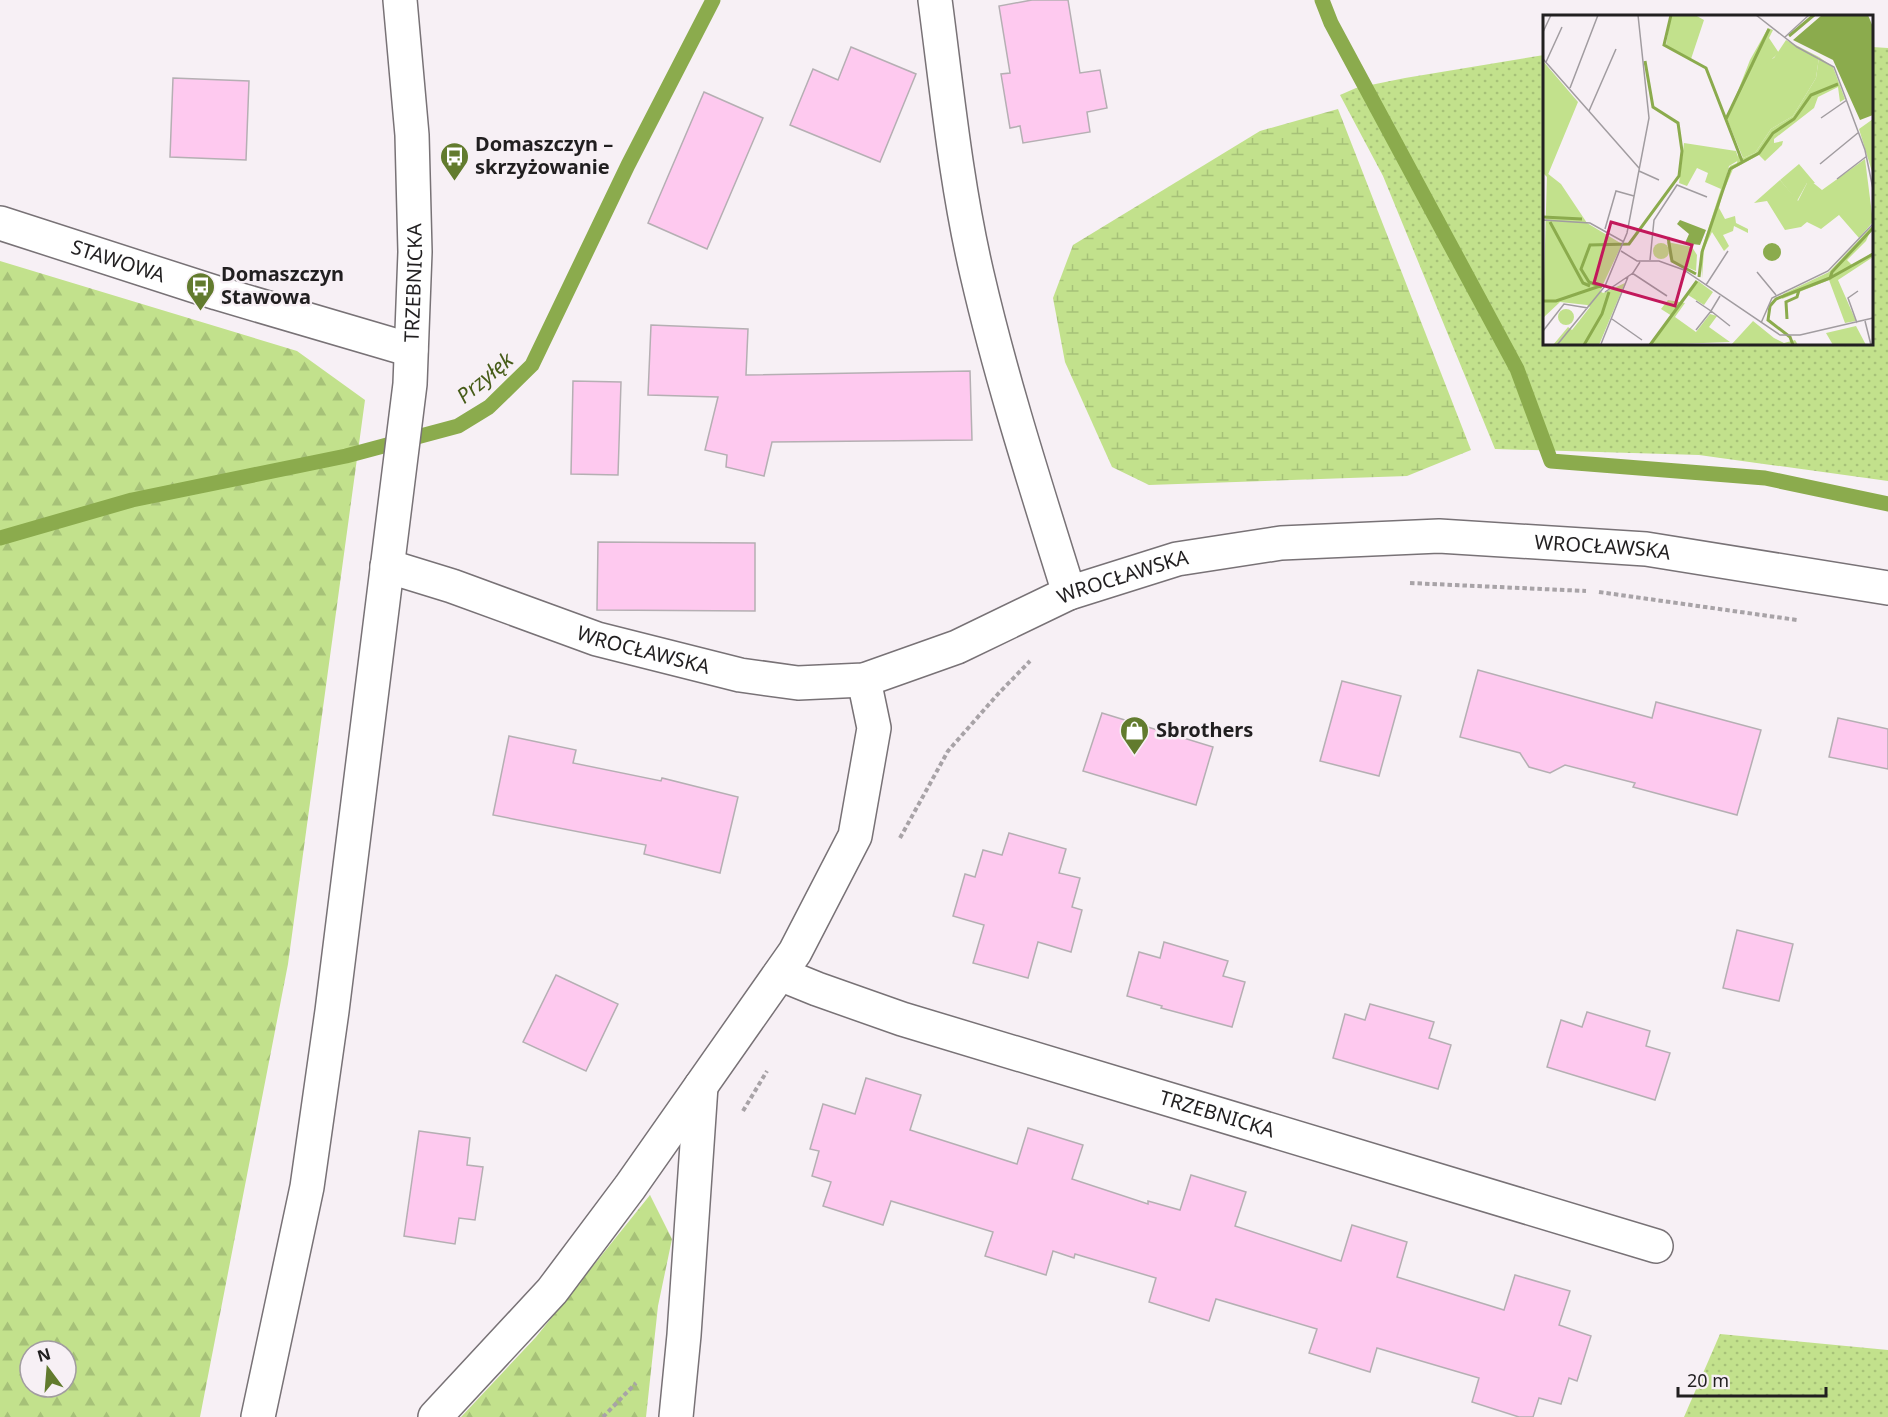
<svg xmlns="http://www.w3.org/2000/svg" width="1888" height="1417" viewBox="0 0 1888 1417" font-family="'Noto Sans',sans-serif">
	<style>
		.grass { fill: url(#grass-dots) }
		.forest { fill: url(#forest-firs); fill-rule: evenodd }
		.wetland { fill: url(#wetland-marsh) }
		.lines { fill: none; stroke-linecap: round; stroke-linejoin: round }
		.stream { stroke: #8bab4d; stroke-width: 15 }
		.building { fill: #fec9ef; stroke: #b5afb3; stroke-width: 1.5 }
		.minor-casing { stroke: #787276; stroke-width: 36 }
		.path { stroke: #a8a3a7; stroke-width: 4; stroke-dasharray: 4.5 3; stroke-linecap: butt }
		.minor { stroke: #fff; stroke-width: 33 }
		.labels { text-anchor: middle; stroke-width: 5; stroke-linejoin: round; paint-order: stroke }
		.poi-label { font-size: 20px; font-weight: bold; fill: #211f20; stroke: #f7f0f5; text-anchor: start }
		.street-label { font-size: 20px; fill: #211f20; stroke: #f7f0f5 }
		.water-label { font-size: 21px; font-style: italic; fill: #475c19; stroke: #f7f0f5 }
		.inset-river { fill: none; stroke: #8bab4d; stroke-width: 3 }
		.inset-road { fill: none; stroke: #a19ca0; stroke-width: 1.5 }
		.view { fill: #c2185b; fill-opacity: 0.15; stroke: #c2185b; stroke-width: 3 }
		.inset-edge { fill: none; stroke: #211f20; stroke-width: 3 }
	</style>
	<defs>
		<pattern id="grass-dots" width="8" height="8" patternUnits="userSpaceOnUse" patternTransform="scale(1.5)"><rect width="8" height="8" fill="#c2e18c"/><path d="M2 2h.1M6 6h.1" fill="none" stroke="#a6c178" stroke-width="1.8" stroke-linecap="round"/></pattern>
		<pattern id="forest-firs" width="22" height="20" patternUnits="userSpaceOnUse" patternTransform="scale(1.5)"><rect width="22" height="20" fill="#c2e18c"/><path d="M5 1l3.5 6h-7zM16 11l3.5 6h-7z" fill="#a6c178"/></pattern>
		<pattern id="wetland-marsh" width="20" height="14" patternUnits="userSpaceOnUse" patternTransform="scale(1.5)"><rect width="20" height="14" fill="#c2e18c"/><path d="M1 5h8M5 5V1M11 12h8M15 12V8" fill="none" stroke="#a6c178"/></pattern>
	</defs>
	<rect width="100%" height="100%" fill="#f7f0f5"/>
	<g class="grass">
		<polygon points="1872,47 1888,48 1888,481 1699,455 1495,449 1383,176 1340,95 1356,88 1405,78 1544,55 1544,344 1872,344"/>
		<polygon points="1720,1334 1888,1350 1888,1417 1684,1417"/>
	</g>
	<g class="forest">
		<path d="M 0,261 L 297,351 L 365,400 L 288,964 L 200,1417 L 0,1417 ZM 30,1351 L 66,1351 L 66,1387 L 30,1387 Z"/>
		<polygon points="650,1195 672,1239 658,1306 646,1417 461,1417 536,1337"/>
	</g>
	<polygon class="wetland" points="1338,109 1471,450 1407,476 1149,485 1112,467 1065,362 1053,298 1073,245 1260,131"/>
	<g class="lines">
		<g class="stream">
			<polyline points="1322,0 1331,23 1517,369 1551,461 1765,478 1888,504"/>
			<polyline points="0,538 132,500 346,456 458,426 489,407 532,365 628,165 713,0"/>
		</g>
	</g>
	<g class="building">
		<polygon points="1032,0 1068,0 1080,73 1100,70 1107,108 1087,112 1090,132 1023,143 1020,126 1010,128 1001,74 1010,73 999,6"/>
		<polygon points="851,47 916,74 880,162 790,125 813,69 838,80"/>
		<polygon points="173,78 249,81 246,160 170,157"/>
		<polygon points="704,92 763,118 707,249 648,223"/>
		<polygon points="651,325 748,329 746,375 970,371 972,440 772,442 764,476 726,467 727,455 705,450 718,397 648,395"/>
		<polygon points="573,381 621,382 618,475 571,474"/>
		<polygon points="598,542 755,543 755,611 597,610"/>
		<polygon points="1478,670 1652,718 1656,702 1761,730 1737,815 1633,787 1635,783 1565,765 1550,773 1529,767 1520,753 1460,737"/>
		<polygon points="1342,681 1401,696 1379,776 1320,761"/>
		<polygon points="1102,713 1213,747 1196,805 1083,771"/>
		<polygon points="1838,718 1888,729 1888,769 1829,757"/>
		<polygon points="509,736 576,750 573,763 661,781 662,778 738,797 720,873 644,854 646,845 493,815"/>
		<polygon points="1009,833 1066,849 1059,873 1080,878 1072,907 1082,910 1071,952 1038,942 1028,978 973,963 984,925 953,916 965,874 975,877 983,850 1002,855"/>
		<polygon points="1737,930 1793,944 1779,1001 1723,988"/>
		<polygon points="1164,942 1228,961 1223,976 1245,982 1232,1027 1161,1008 1162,1006 1127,996 1139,952 1160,958"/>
		<polygon points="556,975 618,1004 586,1071 523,1042"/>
		<polygon points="1370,1004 1434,1022 1429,1038 1451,1045 1438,1089 1333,1058 1345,1014 1365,1020"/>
		<polygon points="1587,1012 1650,1031 1646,1046 1670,1053 1655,1100 1547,1067 1561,1020 1582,1027"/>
		<polygon points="866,1078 921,1095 910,1130 1017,1164 1028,1128 1083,1145 1072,1179 1148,1204 1148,1201 1180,1210 1191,1175 1246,1192 1235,1226 1341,1261 1352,1225 1407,1242 1397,1277 1504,1310 1515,1275 1570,1291 1559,1325 1591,1336 1577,1381 1569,1378 1561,1404 1539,1398 1533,1417 1519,1417 1472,1402 1479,1378 1377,1348 1370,1372 1309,1353 1317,1329 1216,1299 1209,1321 1149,1302 1156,1278 1075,1254 1074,1258 1053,1251 1046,1275 985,1256 993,1232 891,1201 883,1225 823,1206 831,1182 812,1176 819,1151 810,1149 823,1104 855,1114"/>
		<polygon points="419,1131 470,1138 467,1165 483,1167 475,1220 459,1218 455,1244 404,1236"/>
	</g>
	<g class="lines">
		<defs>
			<g id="minor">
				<path d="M 935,0 C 947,91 956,184 977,274 C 1002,382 1036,487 1069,593"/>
				<path id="s1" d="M 0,223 L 217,293 L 411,350"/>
				<path id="s2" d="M 387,566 L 452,586 L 597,639 L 740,675 L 798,683 L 864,680 L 957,647 L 1069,593 L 1177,559 L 1281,543 L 1439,536 L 1646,549 L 1888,588"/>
				<path id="s3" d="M 780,974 L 817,989 L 902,1019 L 1656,1246"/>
				<path id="s4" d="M 258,1417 L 307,1187 L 332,1011 L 410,384 L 415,252 L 412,135 L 400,0"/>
				<polyline points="435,1417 552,1291 630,1187 795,952 855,836 874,728 864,680"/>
				<polyline points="676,1417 684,1335 701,1086"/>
			</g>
		</defs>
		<use href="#minor" class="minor-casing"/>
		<g class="path">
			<polyline points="1410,583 1586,591"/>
			<polyline points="1599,592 1797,620"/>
			<polyline points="900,838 948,751 998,694 1030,661"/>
			<polyline points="743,1111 767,1071"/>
			<polyline points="603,1417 636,1383"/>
		</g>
		<use href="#minor" class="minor"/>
	</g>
	<defs>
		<symbol id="bus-pin" viewBox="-11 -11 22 30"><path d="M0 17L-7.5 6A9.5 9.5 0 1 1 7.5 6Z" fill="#627b2e" stroke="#f7f0f5"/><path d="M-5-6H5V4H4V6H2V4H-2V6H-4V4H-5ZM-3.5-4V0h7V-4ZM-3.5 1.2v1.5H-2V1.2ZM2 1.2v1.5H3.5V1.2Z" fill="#fff"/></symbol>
		<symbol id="shop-pin" viewBox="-11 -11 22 30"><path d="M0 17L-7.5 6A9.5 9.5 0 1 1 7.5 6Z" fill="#627b2e" stroke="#f7f0f5"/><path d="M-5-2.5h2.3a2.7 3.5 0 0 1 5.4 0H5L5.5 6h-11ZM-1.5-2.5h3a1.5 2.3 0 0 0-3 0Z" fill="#fff"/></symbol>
	</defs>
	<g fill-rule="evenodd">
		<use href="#bus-pin" x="438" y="140" width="33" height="45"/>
		<use href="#bus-pin" x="184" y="270" width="33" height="45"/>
		<use href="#shop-pin" x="1118" y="714" width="33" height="45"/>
	</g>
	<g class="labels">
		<g class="poi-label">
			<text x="475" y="151">Domaszczyn –<tspan x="475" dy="23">skrzyżowanie</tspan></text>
			<text x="221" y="281">Domaszczyn<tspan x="221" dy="23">Stawowa</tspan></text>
			<text x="1156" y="737">Sbrothers</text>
		</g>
		<g class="street-label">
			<text dy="7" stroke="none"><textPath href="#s1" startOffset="124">STAWOWA</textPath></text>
			<text dy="7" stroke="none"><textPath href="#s4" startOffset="1146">TRZEBNICKA</textPath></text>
			<text dy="7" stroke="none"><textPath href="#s2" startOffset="1258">WROCŁAWSKA</textPath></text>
			<text dy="7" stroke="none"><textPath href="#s2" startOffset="774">WROCŁAWSKA</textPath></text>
			<text dy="7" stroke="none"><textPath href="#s2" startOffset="270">WROCŁAWSKA</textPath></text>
			<text dy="7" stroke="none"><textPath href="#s3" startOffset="459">TRZEBNICKA</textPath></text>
		</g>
		<g class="water-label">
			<text transform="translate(485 378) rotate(-40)" y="7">Przyłęk</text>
		</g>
	</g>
	<g transform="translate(1543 15)">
		<rect width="330" height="330" fill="#f7f0f5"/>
		<path d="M 128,0 L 152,0 L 161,5 L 148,44 L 123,30 ZM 243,25 L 276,42 L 273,63 L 250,101 L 228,114 L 212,138 L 200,143 L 184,104 L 212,49 L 231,43 ZM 0,46 L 35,87 L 4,162 L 0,158 ZM 141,128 L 193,136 L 196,145 L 186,151 L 176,193 L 182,204 L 192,201 L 193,208 L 205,214 L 205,218 L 191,211 L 190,216 L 180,220 L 186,231 L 181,236 L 169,217 L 161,234 L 159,264 L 158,236 L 178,174 L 162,167 L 165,158 L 154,153 L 144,171 L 136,168 ZM 322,144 L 330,207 L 316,223 L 296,200 L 278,214 L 264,207 L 258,212 L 242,215 L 224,186 L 211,188 L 237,165 L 255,186 L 264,168 L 268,166 L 279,175 ZM 330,210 L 323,226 L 304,245 L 310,251 L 330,237 L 330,242 L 295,265 L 313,306 L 302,308 L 286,265 L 239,284 L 240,279 L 286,257 ZM 124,227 L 149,232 L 154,240 L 153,256 L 127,245 ZM 155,266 L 170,277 L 161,290 L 145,280 ZM 125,285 L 142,288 L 132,302 L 153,317 L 167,299 L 174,301 L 166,312 L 187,327 L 107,330 L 129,301 L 118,294 ZM15 302a8 8 0 1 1 16 0a8 8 0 1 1-16 0Z" fill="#c2e18c"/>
		<path d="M 225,13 L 230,15 L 226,23 L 236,38 L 224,48 L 212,50 L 184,104 L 207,45 ZM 276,42 L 290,52 L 302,84 L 297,87 L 295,72 L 275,82 L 271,93 L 231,124 L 231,128 L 240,126 L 239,130 L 222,146 L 216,140 L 190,154 L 182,173 L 187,151 L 194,148 L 195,139 L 200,143 L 212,138 L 228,114 L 250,101 L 273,63 ZM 330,104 L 330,160 L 316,114 ZM 256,149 L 272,168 L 264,168 L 254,186 L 237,165 ZM 4,158 L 18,169 L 44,208 L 79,229 L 57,276 L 60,278 L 82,268 L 56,330 L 10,330 L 25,312 L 29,315 L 47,292 L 44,290 L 17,287 L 0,303 ZM 210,306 L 231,323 L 241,328 L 252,325 L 255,330 L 188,330 ZM 313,311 L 323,330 L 290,330 L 283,318 Z" fill="#c2e18c"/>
		<path d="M110 236a8 8 0 1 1 16 0a8 8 0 1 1-16 0Z" fill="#c2e18c"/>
		<path d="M 279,0 L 325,0 L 330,12 L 330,100 L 317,105 L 290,45 L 250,25 ZM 137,205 L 163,215 L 157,230 L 142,228 L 146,219 L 134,209 ZM220 237a9 9 0 1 1 18 0a9 9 0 1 1-18 0Z" fill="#8bab4d"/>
		<path class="inset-river" d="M 128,0 L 121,30 L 163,53 L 199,146M 246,21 L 271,0M 183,104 L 226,14M 0,202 L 39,204M 7,207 L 40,268 L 47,271M 125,222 L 129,246 L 153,259M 156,262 L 159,237 L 187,154 L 216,138 L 230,118 L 251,104 L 268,80 L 295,69M 287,263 L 330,239M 59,272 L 46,267 L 38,254 L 47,230 L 86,229 L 136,161 L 139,136 L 135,108 L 110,92 L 102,46M 0,286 L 13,286 L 57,271M 244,304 L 243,287 L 254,282 L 256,275M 41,330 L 59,299 L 66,277M 107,330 L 154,266M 250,330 L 247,322 L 225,305 L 227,291 L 233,284 L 287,263 L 289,257 L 330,213"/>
		<path class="inset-road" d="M 213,0 L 254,32 L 291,52 L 322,135 L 330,174M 0,17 L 8,0M 242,22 L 266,0M 0,44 L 96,153M 3,47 L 19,12M 27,73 L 55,0M 46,96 L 73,34M 278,103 L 304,85M 277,149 L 316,117M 96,156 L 116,165M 294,164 L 324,141M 0,205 L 47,208 L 81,227M 62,214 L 73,176 L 91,181M 78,236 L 94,246 L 116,246 L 141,255 L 237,320 L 257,320 L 330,303M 107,245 L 111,205 L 134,170 L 164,182M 214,257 L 233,280M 89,258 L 124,281M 163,270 L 185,236M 62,277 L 90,258 L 97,247M 153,286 L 168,296 L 177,281M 69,304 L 99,325M 322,306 L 328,330M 218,308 L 229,283 L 285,256 L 330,209M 314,308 L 305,283 L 315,276M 153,315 L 168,296 L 187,311M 0,316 L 21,289 L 45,293M 58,329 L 85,262M 14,330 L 62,271 L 84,218 L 106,103 L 95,0"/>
		<path class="view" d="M 68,207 L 149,230 L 132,291 L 51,268 Z"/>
		<rect width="330" height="330" class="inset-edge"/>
	</g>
	<g transform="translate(48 1369) rotate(344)"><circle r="28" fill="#f7f0f5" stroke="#a19ca0" stroke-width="1.5"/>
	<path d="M0-4.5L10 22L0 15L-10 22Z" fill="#627b2e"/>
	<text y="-9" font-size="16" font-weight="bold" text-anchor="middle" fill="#211f20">N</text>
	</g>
	<path d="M1678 1387v9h148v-9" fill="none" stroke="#211f20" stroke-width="3"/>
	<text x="1687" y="1387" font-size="18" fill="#211f20" stroke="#f7f0f5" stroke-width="4.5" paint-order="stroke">20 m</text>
</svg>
